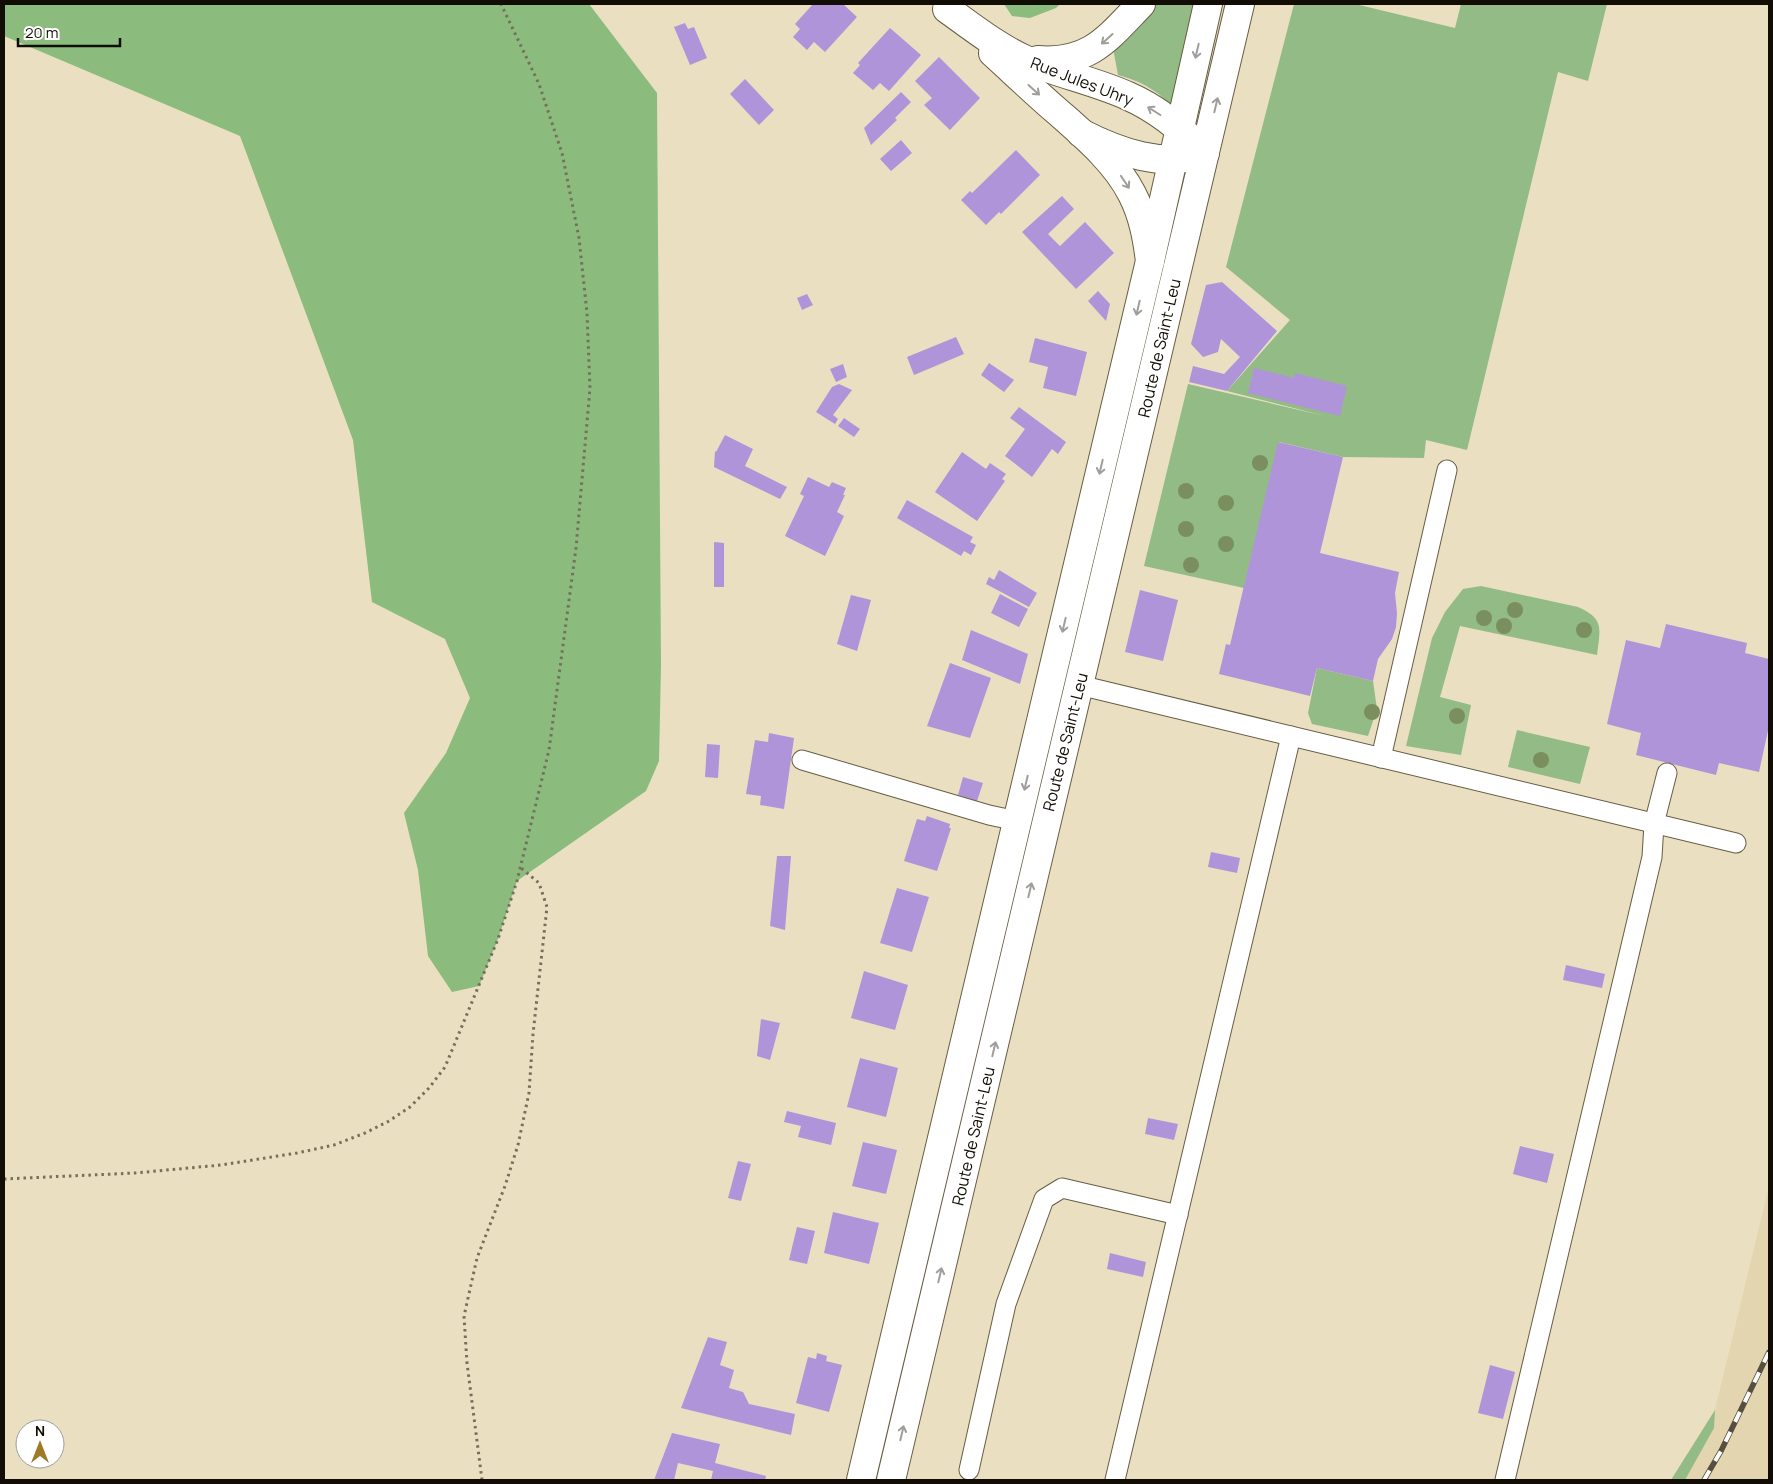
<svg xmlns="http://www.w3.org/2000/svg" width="1773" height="1484" viewBox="0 0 1773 1484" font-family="Manrope,sans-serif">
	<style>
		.built { fill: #e3d5af }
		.green { fill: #92bb86 }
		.forest { fill: #8bbc7d }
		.building { fill: #b094d9 }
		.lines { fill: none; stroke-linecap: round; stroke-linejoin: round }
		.service-casing { stroke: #675d43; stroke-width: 21 }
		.tertiary-casing { stroke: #675d43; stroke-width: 30 }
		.primary-casing { stroke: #675d43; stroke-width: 30 }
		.path { stroke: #766f5c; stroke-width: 3; stroke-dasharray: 2.5 4; stroke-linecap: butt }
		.service { stroke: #fff; stroke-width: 19 }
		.tertiary { stroke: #fff; stroke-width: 28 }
		.primary { stroke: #fff; stroke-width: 28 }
		.rail-casing { stroke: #564f40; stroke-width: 5.5 }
		.rail { stroke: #fff; stroke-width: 4; stroke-dasharray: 11; stroke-linecap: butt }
		.tree { fill: #7b8f5e }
		.oneway { stroke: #a09e9b }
		.labels { text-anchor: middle; stroke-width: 4.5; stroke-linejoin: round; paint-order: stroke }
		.street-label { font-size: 16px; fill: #110d04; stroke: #fff }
	</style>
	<rect width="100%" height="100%" fill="#eadfc1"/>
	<polygon class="built" points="1769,1186 1769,1480 1671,1480 1715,1410"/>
	<g class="green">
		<path d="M 1155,4 L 1198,4 L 1173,104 L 1170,104 C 1154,88 1139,81 1118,75 L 1113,48 Z"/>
		<polygon points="1294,4 1355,4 1455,28 1461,4 1607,4 1588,81 1558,72 1467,450 1426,440 1424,458 1343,457 1279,442 1244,588 1144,566 1188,384 1325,416 1227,391 1290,320 1226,267"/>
		<path d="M 1481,586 L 1578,607 C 1605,619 1600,629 1597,655 L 1460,626 L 1440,697 L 1471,705 L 1461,755 L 1406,746 L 1432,638 L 1445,612 L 1463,589 Z"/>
		<polygon points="1317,668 1373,681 1377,709 1368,736 1312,724 1308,713"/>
		<polygon points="1517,730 1590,747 1580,784 1508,767"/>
		<polygon points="1715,1410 1714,1428 1685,1480 1671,1480"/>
	</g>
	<g class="forest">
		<polygon points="4,4 589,4 657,93 661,665 659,761 646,791 517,881 498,939 479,986 452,992 428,956 418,870 404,813 446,753 470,698 445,639 372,602 353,440 240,136 4,36"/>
		<polygon points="1004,4 1060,4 1056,8 1030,18 1012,16"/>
	</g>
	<g class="building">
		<polygon points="813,4 843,4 857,17 825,52 814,42 807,50 793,37 800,29 795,24"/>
		<polygon points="685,23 688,29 694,27 707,58 690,65 674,27"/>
		<polygon points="890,28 921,55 889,91 880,83 873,90 853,73 860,65 858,63"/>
		<polygon points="939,57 980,98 950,130 924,105 932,98 915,81"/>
		<polygon points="745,79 774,110 759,125 730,94"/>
		<polygon points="901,92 911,102 895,118 897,120 871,145 864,128"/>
		<polygon points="901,140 912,153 891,171 880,159"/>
		<polygon points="1016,150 1040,175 1001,214 999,212 986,225 961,200 970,191 972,193"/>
		<polygon points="1062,196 1074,209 1048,234 1060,246 1085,222 1114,253 1076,289 1022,232"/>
		<polygon points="1222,282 1277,331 1227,391 1189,382 1193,366 1224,374 1240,357 1221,339 1218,352 1203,357 1191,344 1206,285"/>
		<polygon points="1098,291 1110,304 1106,321 1088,301"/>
		<polygon points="807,294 813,305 802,310 797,298"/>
		<polygon points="956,337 964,354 914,375 907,357"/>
		<polygon points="1035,338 1087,352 1076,396 1043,388 1048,367 1029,362"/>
		<polygon points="989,363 1014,380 1004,392 981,375"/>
		<polygon points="843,364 847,377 836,382 830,369"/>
		<polygon points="1254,368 1294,378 1295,373 1347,386 1340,416 1248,393"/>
		<polygon points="839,384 852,390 833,415 838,419 835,424 816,412 832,387"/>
		<polygon points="1019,407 1066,442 1058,454 1052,449 1032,477 1005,456 1025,429 1010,418"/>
		<polygon points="844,418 860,429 854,437 838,426"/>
		<polygon points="725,435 753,449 745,466 787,487 780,499 714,467 715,451 716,452"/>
		<polygon points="1278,442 1343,457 1320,553 1399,572 1395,593 1397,613 1396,627 1392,639 1378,659 1373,681 1317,668 1310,696 1219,674 1226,644 1230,645"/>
		<polygon points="962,452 986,469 990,463 1006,474 1002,479 1005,481 977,521 935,492"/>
		<polygon points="808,477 829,487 832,482 846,488 843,495 845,495 837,512 844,516 825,556 785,536 804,496 800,494"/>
		<polygon points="907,500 973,537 970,542 976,545 971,555 964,551 961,556 897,518"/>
		<polygon points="714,542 724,543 724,587 714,587"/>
		<polygon points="999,570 1037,593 1029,607 986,584 989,577 994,580"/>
		<polygon points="1140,590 1178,600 1163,661 1125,652"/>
		<polygon points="1000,594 1028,609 1019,627 991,613"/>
		<polygon points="851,595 871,600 857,651 837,644"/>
		<polygon points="1666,624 1747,643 1745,653 1769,659 1769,726 1759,772 1719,763 1716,775 1636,755 1641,733 1607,724 1626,640 1660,648"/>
		<polygon points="971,630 1028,654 1020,684 962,660"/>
		<polygon points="950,663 991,678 970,738 927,726"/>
		<polygon points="769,733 794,738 784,809 760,805 761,796 746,794 755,740 768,742"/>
		<polygon points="707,744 720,745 718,778 705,777"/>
		<polygon points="963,777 983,783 977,801 958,795"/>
		<polygon points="927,816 950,824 949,828 951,828 937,871 904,861 917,819 925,821"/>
		<polygon points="1211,852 1240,858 1237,873 1208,867"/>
		<polygon points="777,856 791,856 785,930 770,926"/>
		<polygon points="897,888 929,897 912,952 880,943"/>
		<polygon points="1566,965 1605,974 1602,988 1563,980"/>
		<polygon points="864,971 908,985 895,1030 851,1018"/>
		<polygon points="761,1019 780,1023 770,1060 757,1056"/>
		<polygon points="860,1058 898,1068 886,1117 847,1107"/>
		<polygon points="787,1111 836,1123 831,1145 798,1137 801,1126 784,1122"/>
		<polygon points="1148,1118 1178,1124 1174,1140 1145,1134"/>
		<polygon points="863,1142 897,1150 886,1194 852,1186"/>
		<polygon points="1520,1146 1554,1154 1547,1183 1513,1174"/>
		<polygon points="738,1161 751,1164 741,1201 728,1198"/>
		<polygon points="833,1212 879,1223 869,1264 824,1253"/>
		<polygon points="797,1227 815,1231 807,1264 789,1260"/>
		<polygon points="1110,1253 1146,1262 1143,1277 1107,1269"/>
		<polygon points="708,1337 727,1342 720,1365 734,1370 729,1388 743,1392 749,1404 795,1414 791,1435 681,1408"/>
		<polygon points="817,1353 827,1356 826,1361 842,1365 829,1412 796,1403 808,1357 816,1359"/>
		<polygon points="1490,1365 1515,1372 1503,1419 1478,1413"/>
		<polygon points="672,1433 720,1444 715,1463 766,1476 765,1480 711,1480 713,1471 678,1463 674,1480 654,1480"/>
	</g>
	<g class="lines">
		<defs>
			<g id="service">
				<polyline points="1079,685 1736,843"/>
				<polyline points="1381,758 1447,470"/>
				<polyline points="802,760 989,815 1017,821"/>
				<polyline points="969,1470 1006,1304 1044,1199 1062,1188 1178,1215"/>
				<polyline points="1115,1480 1291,736"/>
				<polyline points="1505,1480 1652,857 1654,824 1667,773"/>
			</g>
			<g id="tertiary">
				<path d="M 947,9 C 972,27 996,46 1024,59 C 1058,74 1095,81 1128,96 C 1158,109 1183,130 1205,153 C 1164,169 1118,152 1081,133"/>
				<path d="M 993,53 C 1015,73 1036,93 1058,112 C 1085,136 1116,162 1132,194 C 1143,215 1147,238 1150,261"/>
				<path d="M 1038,60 C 1090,64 1108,38 1141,4"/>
			</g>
			<g id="primary">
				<polyline points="861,1480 1150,261 1208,4"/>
				<polyline points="891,1480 1240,4"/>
			</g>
		</defs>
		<use href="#service" class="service-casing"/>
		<use href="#tertiary" class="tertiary-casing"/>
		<use href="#primary" class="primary-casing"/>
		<g class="path">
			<polyline points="4,1179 135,1173 221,1165 297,1153 334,1145 365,1133 389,1121 410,1107 429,1088 445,1067 455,1043 498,939 517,881 549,750 576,548 590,388 587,313 579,238 562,153 539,84 501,4"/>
			<polyline points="482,1480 467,1363 464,1316 477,1258 505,1186 518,1145 529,1093 533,1034 547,907 539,883 521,868"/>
		</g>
		<use href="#service" class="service"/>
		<use href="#tertiary" class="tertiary"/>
		<use href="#primary" class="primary"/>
		<defs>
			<polyline id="rail" points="1704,1480 1721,1451 1769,1352"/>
		</defs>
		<use href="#rail" class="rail-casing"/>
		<use href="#rail" class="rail"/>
	</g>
	<g class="tree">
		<circle cx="1260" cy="463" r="8"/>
		<circle cx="1186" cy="491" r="8"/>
		<circle cx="1226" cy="503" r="8"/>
		<circle cx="1186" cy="529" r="8"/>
		<circle cx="1226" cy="544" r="8"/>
		<circle cx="1191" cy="565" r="8"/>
		<circle cx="1515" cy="610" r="8"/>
		<circle cx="1484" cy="618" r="8"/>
		<circle cx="1504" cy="626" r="8"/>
		<circle cx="1584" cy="630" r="8"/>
		<circle cx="1372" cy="712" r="8"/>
		<circle cx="1457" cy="716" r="8"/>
		<circle cx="1541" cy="760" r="8"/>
	</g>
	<defs><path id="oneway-shaft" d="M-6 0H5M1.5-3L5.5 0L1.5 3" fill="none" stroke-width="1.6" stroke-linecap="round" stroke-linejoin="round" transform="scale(1.25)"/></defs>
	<g class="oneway">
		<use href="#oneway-shaft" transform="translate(1107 39) rotate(138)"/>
		<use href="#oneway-shaft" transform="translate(1197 51) rotate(103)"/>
		<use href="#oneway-shaft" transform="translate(1034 90) rotate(42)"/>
		<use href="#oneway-shaft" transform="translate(1216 105) rotate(-77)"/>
		<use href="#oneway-shaft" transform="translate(1154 111) rotate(-148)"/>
		<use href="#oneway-shaft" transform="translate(1125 182) rotate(56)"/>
		<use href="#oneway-shaft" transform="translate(1138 308) rotate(103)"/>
		<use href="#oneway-shaft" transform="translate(1101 467) rotate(103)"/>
		<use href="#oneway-shaft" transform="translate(1064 625) rotate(103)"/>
		<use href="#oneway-shaft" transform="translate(1026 783) rotate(103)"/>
		<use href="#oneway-shaft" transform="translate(1030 890) rotate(-77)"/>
		<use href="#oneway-shaft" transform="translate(994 1049) rotate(-77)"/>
		<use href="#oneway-shaft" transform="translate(940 1275) rotate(-77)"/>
		<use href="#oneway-shaft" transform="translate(902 1433) rotate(-77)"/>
	</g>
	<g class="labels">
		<g class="street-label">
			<text transform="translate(1082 81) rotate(21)" y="6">Rue Jules Uhry</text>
			<text transform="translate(1159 348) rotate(-77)" y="6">Route de Saint-Leu</text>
			<text transform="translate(1065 742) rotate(-76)" y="6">Route de Saint-Leu</text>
			<text transform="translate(973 1136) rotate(-77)" y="6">Route de Saint-Leu</text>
		</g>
	</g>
	<rect width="1773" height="1484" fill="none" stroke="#110d04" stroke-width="10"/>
	<g transform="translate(40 1444)"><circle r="24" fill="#ffffff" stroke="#a09e9b"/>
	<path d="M0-4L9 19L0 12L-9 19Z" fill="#9f7926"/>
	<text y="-8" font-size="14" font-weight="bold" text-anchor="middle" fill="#110d04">N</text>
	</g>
	<path d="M18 38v8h102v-8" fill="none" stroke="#110d04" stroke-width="2.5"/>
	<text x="25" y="38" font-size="15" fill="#110d04" stroke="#ffffff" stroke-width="4" paint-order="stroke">20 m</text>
</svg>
